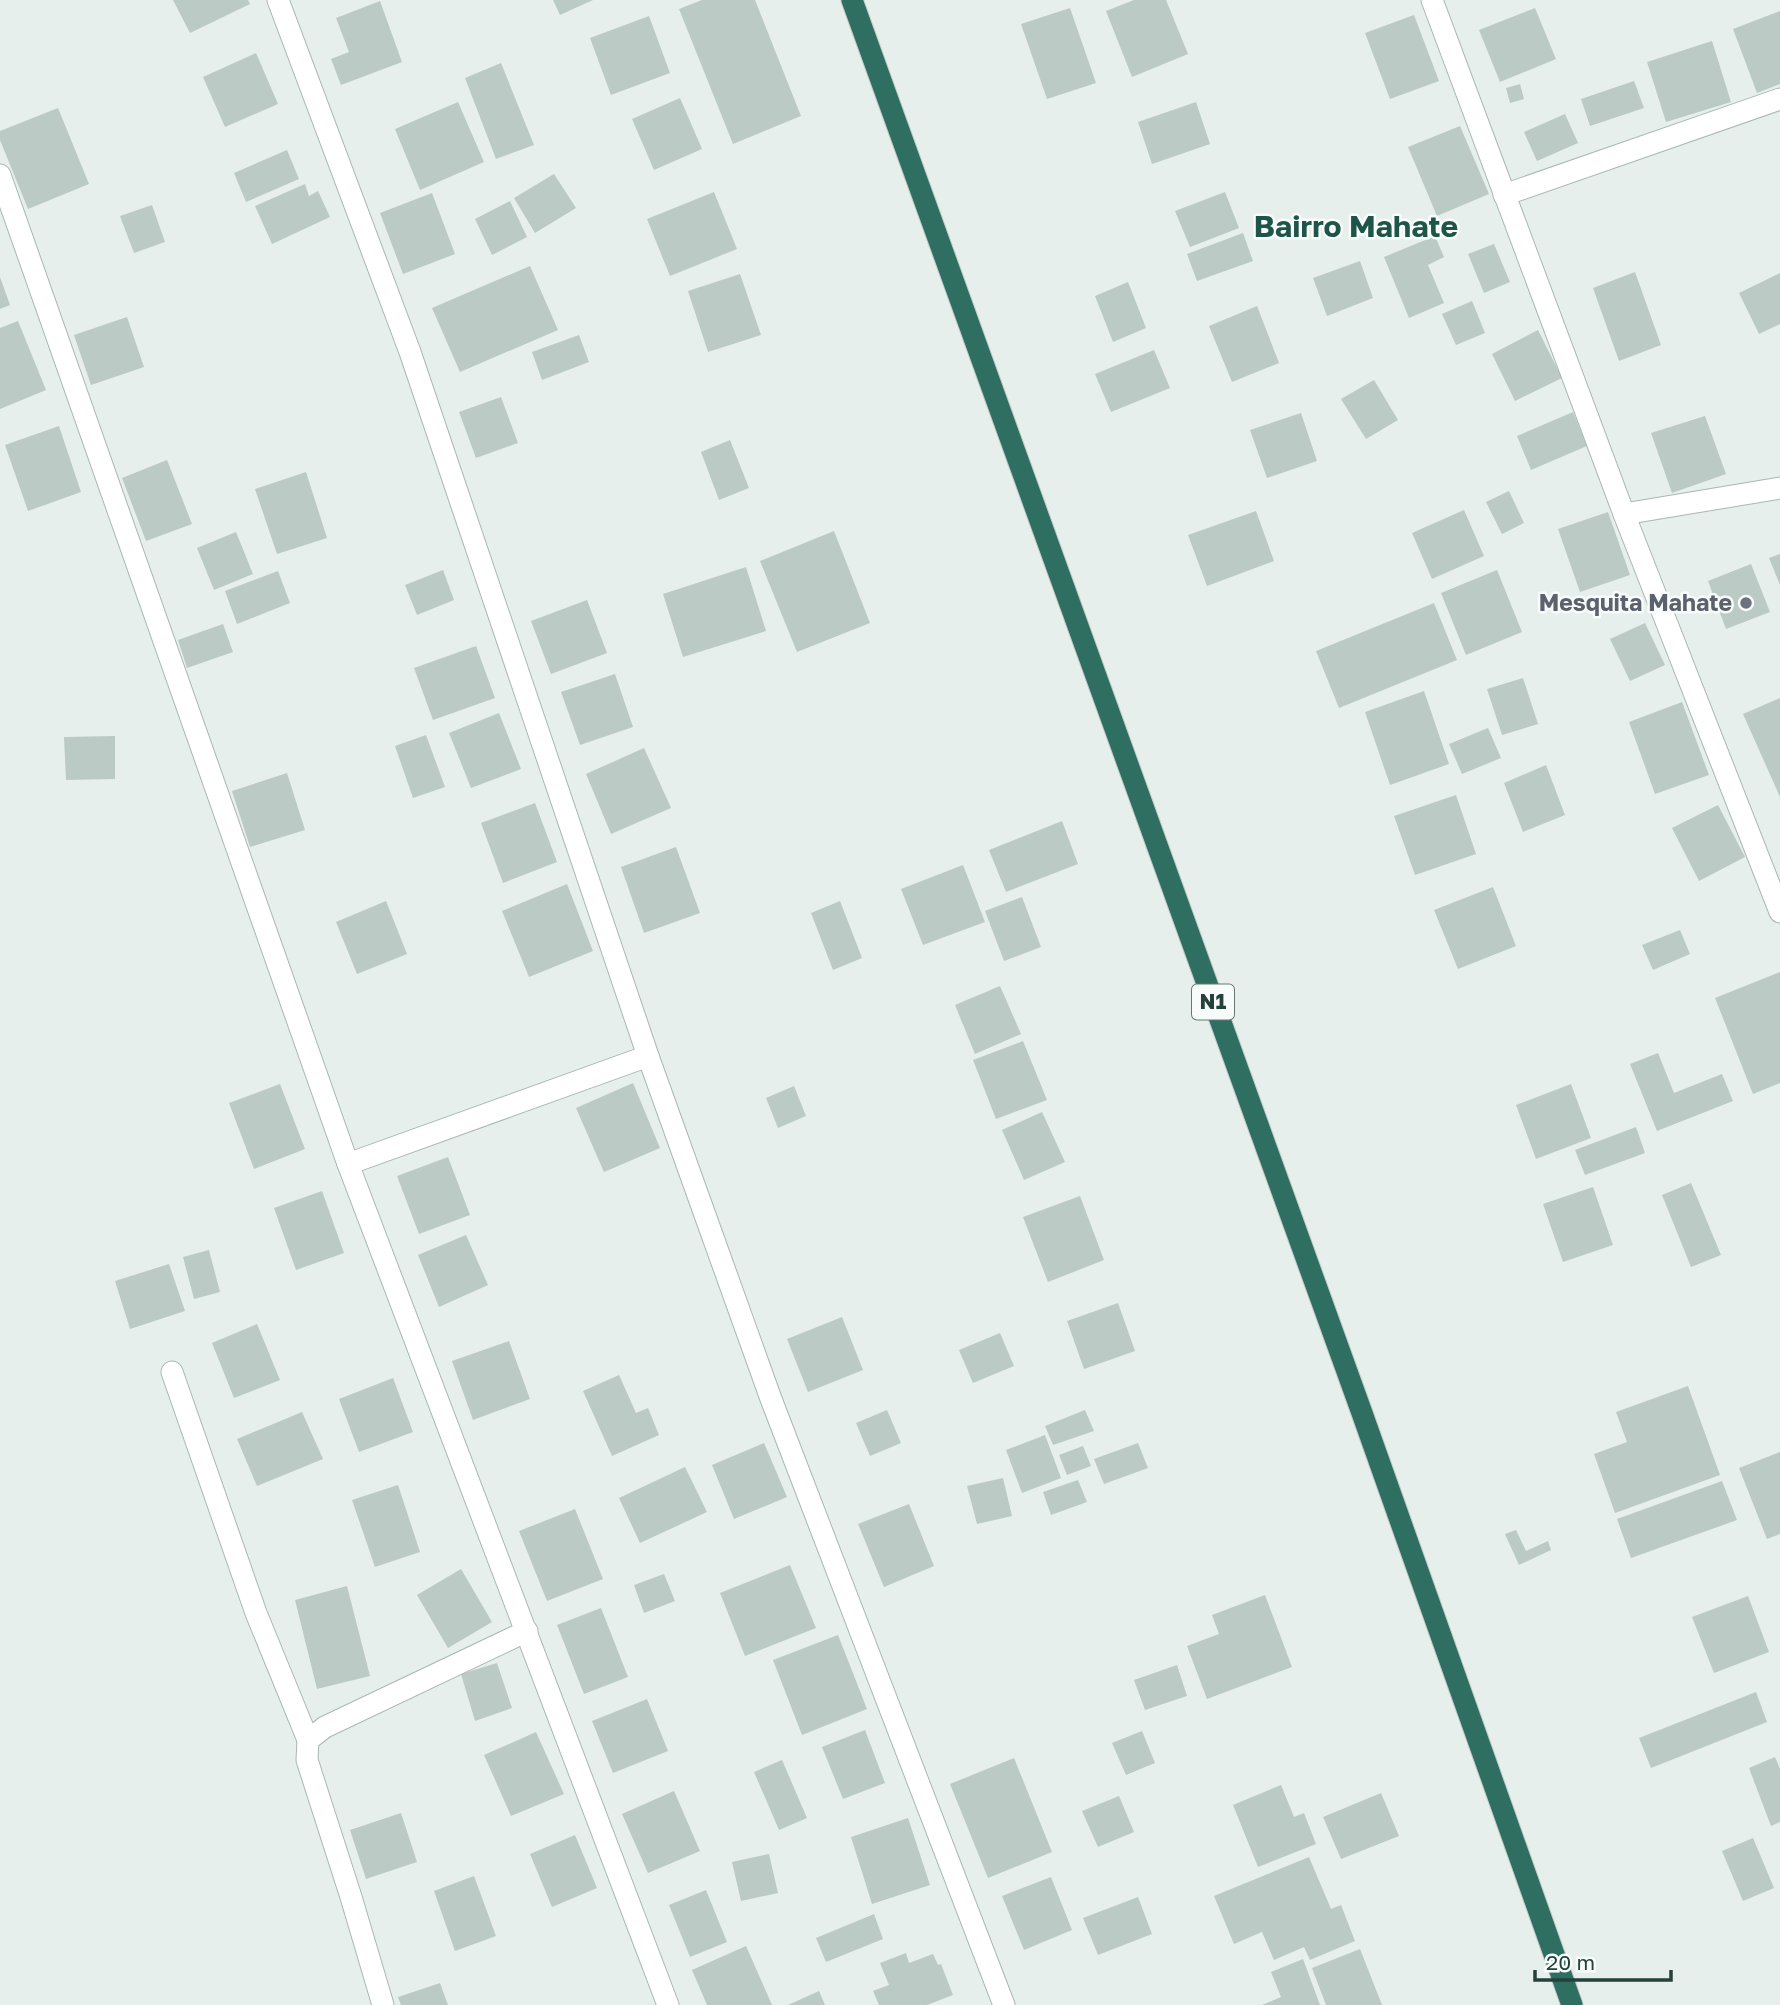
<svg xmlns="http://www.w3.org/2000/svg" width="1780" height="2005" viewBox="0 0 1780 2005" font-family="'Golos Text',sans-serif">
	<style>
		.building { fill: #bbcac4 }
		.lines { fill: none; stroke-linecap: round; stroke-linejoin: round }
		.street-casing { stroke: #a8b8b2; stroke-width: 23 }
		.highway-casing { stroke: #c2cac8; stroke-width: 23 }
		.street { stroke: #fff; stroke-width: 21 }
		.highway { stroke: #2f6f62; stroke-width: 21 }
		.worship-dot { fill: #6b7280; stroke: #f7fbf9; stroke-width: 2.5 }
		.labels { text-anchor: middle; stroke-width: 5; stroke-linejoin: round; paint-order: stroke }
		.shield { fill: #f7fbf9; stroke: #637a73; stroke-width: 2 }
		.shield-label { font-size: 21px; font-weight: bold; fill: #24423a }
		.worship-label { font-size: 23px; font-weight: bold; fill: #5b616d; stroke: #f7fbf9; text-anchor: end }
		.district-label { font-size: 30px; font-weight: bold; fill: #1f5548; stroke: #f7fbf9 }
	</style>
	<rect width="100%" height="100%" fill="#e6efeb"/>
	<g class="building">
		<polygon points="173,0 248,0 250,4 190,33"/>
		<polygon points="553,0 593,0 560,15"/>
		<polygon points="702,0 755,0 801,116 733,144 679,9"/>
		<polygon points="1134,0 1166,0 1188,54 1132,77 1106,11"/>
		<polygon points="380,1 402,62 341,85 331,59 349,52 336,18"/>
		<polygon points="1070,8 1096,83 1047,99 1021,24"/>
		<polygon points="1535,8 1556,59 1500,82 1479,30"/>
		<polygon points="1780,11 1780,84 1757,93 1733,29"/>
		<polygon points="1414,15 1439,81 1390,99 1365,33"/>
		<polygon points="649,16 670,73 611,95 590,38"/>
		<polygon points="1712,41 1731,102 1666,122 1647,62"/>
		<polygon points="256,53 278,104 225,127 203,77"/>
		<polygon points="501,63 534,145 496,159 465,78"/>
		<polygon points="1634,81 1644,108 1590,126 1581,99"/>
		<polygon points="1520,84 1524,99 1510,103 1506,88"/>
		<polygon points="680,98 702,149 654,170 632,119"/>
		<polygon points="458,102 484,162 420,190 395,129"/>
		<polygon points="1196,102 1210,144 1152,164 1138,122"/>
		<polygon points="58,108 89,184 28,209 0,140 0,131"/>
		<polygon points="1565,114 1578,143 1537,161 1524,132"/>
		<polygon points="1460,126 1489,194 1437,216 1408,147"/>
		<polygon points="287,150 299,179 246,202 234,173"/>
		<polygon points="554,174 576,208 535,233 514,198"/>
		<polygon points="305,184 309,196 318,191 330,217 272,244 255,206"/>
		<polygon points="714,192 737,249 670,276 647,219"/>
		<polygon points="1225,192 1239,228 1190,247 1175,211"/>
		<polygon points="432,193 455,254 403,274 380,213"/>
		<polygon points="510,201 527,237 492,255 475,219"/>
		<polygon points="152,205 165,242 134,253 120,216"/>
		<polygon points="1243,233 1253,261 1197,281 1187,254"/>
		<polygon points="1435,236 1444,257 1428,265 1444,303 1409,318 1384,257"/>
		<polygon points="1494,244 1510,282 1484,293 1468,254"/>
		<polygon points="1360,261 1373,298 1327,316 1313,278"/>
		<polygon points="530,266 558,330 460,372 432,308"/>
		<polygon points="1635,272 1661,345 1619,361 1593,288"/>
		<polygon points="1780,273 1780,324 1759,334 1739,293"/>
		<polygon points="740,274 761,335 708,352 688,291"/>
		<polygon points="0,277 10,305 0,309"/>
		<polygon points="1128,282 1146,328 1113,342 1095,296"/>
		<polygon points="1472,301 1485,333 1456,345 1442,314"/>
		<polygon points="1257,306 1279,363 1232,382 1209,326"/>
		<polygon points="127,317 144,367 91,385 74,335"/>
		<polygon points="18,321 46,390 0,409 0,328"/>
		<polygon points="1538,330 1562,378 1515,401 1492,354"/>
		<polygon points="579,335 589,362 542,380 532,352"/>
		<polygon points="1154,350 1170,388 1111,412 1095,374"/>
		<polygon points="1374,380 1398,420 1366,439 1341,399"/>
		<polygon points="501,397 518,443 476,458 459,412"/>
		<polygon points="1573,412 1587,446 1531,470 1517,436"/>
		<polygon points="1301,413 1317,461 1267,478 1250,430"/>
		<polygon points="1705,416 1726,474 1672,493 1651,433"/>
		<polygon points="59,426 81,492 28,511 5,445"/>
		<polygon points="730,440 749,488 719,500 701,452"/>
		<polygon points="167,460 192,524 146,541 122,478"/>
		<polygon points="306,472 327,538 277,554 255,489"/>
		<polygon points="1509,491 1524,523 1502,534 1486,502"/>
		<polygon points="1464,510 1484,556 1432,579 1412,533"/>
		<polygon points="1256,511 1274,561 1207,586 1188,535"/>
		<polygon points="1608,512 1630,575 1580,592 1558,529"/>
		<polygon points="834,531 870,623 797,652 760,561"/>
		<polygon points="236,532 253,574 214,590 197,548"/>
		<polygon points="1780,554 1780,585 1769,558"/>
		<polygon points="1751,564 1770,612 1726,629 1708,581"/>
		<polygon points="746,567 766,631 683,657 663,594"/>
		<polygon points="443,570 454,600 417,615 405,585"/>
		<polygon points="1497,570 1522,632 1466,655 1441,593"/>
		<polygon points="278,571 290,603 237,624 225,591"/>
		<polygon points="587,600 607,653 551,674 531,621"/>
		<polygon points="1434,603 1457,660 1339,708 1316,651"/>
		<polygon points="1645,623 1665,665 1630,681 1610,639"/>
		<polygon points="223,624 233,652 187,668 178,640"/>
		<polygon points="476,646 495,698 433,720 414,668"/>
		<polygon points="615,674 633,727 580,745 561,692"/>
		<polygon points="1523,678 1538,724 1502,735 1487,689"/>
		<polygon points="1424,691 1449,764 1390,785 1365,712"/>
		<polygon points="1780,698 1780,797 1743,714"/>
		<polygon points="1682,702 1709,775 1655,794 1629,722"/>
		<polygon points="499,713 521,769 471,788 449,733"/>
		<polygon points="1488,728 1501,758 1462,774 1449,744"/>
		<polygon points="426,735 445,787 413,798 395,746"/>
		<polygon points="115,736 115,779 66,780 64,737"/>
		<polygon points="644,748 671,808 611,834 586,774"/>
		<polygon points="1546,765 1565,815 1523,832 1504,783"/>
		<polygon points="287,773 305,830 250,847 232,791"/>
		<polygon points="1456,795 1476,854 1415,875 1394,816"/>
		<polygon points="535,803 557,862 503,883 481,823"/>
		<polygon points="1718,805 1745,857 1699,881 1672,828"/>
		<polygon points="1062,821 1078,864 1006,892 989,850"/>
		<polygon points="676,847 700,913 644,933 621,867"/>
		<polygon points="963,865 985,922 923,945 901,889"/>
		<polygon points="567,884 593,951 529,977 502,911"/>
		<polygon points="1493,887 1516,946 1458,969 1434,910"/>
		<polygon points="1022,897 1041,947 1004,961 985,911"/>
		<polygon points="386,901 407,954 357,974 336,922"/>
		<polygon points="840,901 862,958 833,970 811,913"/>
		<polygon points="1680,930 1690,954 1653,970 1642,945"/>
		<polygon points="1780,972 1780,1083 1753,1094 1715,998"/>
		<polygon points="1000,986 1021,1034 975,1054 955,1005"/>
		<polygon points="1023,1041 1047,1100 996,1119 973,1060"/>
		<polygon points="1658,1053 1674,1093 1722,1074 1733,1101 1657,1131 1630,1064"/>
		<polygon points="633,1083 660,1148 604,1172 576,1108"/>
		<polygon points="280,1084 305,1149 254,1169 229,1103"/>
		<polygon points="1571,1084 1591,1138 1536,1159 1516,1105"/>
		<polygon points="794,1086 806,1116 778,1128 766,1098"/>
		<polygon points="1042,1112 1065,1162 1024,1180 1002,1130"/>
		<polygon points="1636,1127 1645,1153 1585,1175 1575,1150"/>
		<polygon points="448,1157 470,1215 419,1234 397,1176"/>
		<polygon points="1691,1183 1721,1255 1691,1267 1662,1195"/>
		<polygon points="1593,1187 1613,1245 1563,1262 1543,1204"/>
		<polygon points="322,1191 344,1253 296,1270 274,1208"/>
		<polygon points="1080,1196 1104,1260 1048,1282 1023,1217"/>
		<polygon points="466,1235 488,1285 439,1307 418,1255"/>
		<polygon points="209,1250 220,1292 194,1299 183,1257"/>
		<polygon points="169,1264 185,1311 130,1329 115,1281"/>
		<polygon points="1118,1303 1135,1351 1084,1369 1067,1321"/>
		<polygon points="842,1317 863,1370 808,1392 787,1339"/>
		<polygon points="257,1324 280,1380 234,1398 212,1343"/>
		<polygon points="1000,1333 1014,1366 973,1383 959,1350"/>
		<polygon points="509,1341 530,1399 473,1420 452,1361"/>
		<polygon points="619,1375 636,1413 648,1408 659,1435 612,1456 583,1391"/>
		<polygon points="393,1378 413,1432 359,1452 339,1399"/>
		<polygon points="1688,1386 1720,1475 1615,1513 1594,1454 1627,1442 1616,1412"/>
		<polygon points="887,1410 901,1443 870,1456 856,1423"/>
		<polygon points="1085,1410 1094,1431 1053,1445 1045,1426"/>
		<polygon points="302,1412 323,1459 257,1486 237,1439"/>
		<polygon points="1045,1435 1061,1478 1022,1493 1006,1450"/>
		<polygon points="764,1443 787,1497 734,1519 712,1465"/>
		<polygon points="1138,1443 1148,1468 1104,1484 1094,1459"/>
		<polygon points="1083,1446 1091,1466 1067,1475 1059,1455"/>
		<polygon points="1780,1452 1780,1534 1767,1539 1739,1468"/>
		<polygon points="685,1467 707,1512 640,1543 619,1498"/>
		<polygon points="1003,1478 1012,1516 977,1524 967,1486"/>
		<polygon points="1078,1480 1087,1502 1051,1515 1043,1492"/>
		<polygon points="1722,1481 1737,1520 1631,1558 1617,1519"/>
		<polygon points="398,1485 420,1552 375,1567 352,1500"/>
		<polygon points="909,1504 934,1566 884,1587 858,1524"/>
		<polygon points="575,1509 603,1579 547,1601 519,1531"/>
		<polygon points="1516,1530 1526,1551 1548,1541 1551,1550 1519,1565 1505,1534"/>
		<polygon points="790,1565 816,1628 745,1656 720,1593"/>
		<polygon points="461,1569 492,1622 448,1648 417,1595"/>
		<polygon points="664,1574 675,1601 644,1613 634,1585"/>
		<polygon points="347,1586 370,1676 317,1689 295,1600"/>
		<polygon points="1265,1595 1292,1667 1207,1699 1187,1646 1219,1634 1212,1615"/>
		<polygon points="1748,1596 1769,1652 1714,1673 1692,1617"/>
		<polygon points="601,1608 628,1677 584,1694 557,1625"/>
		<polygon points="838,1635 867,1709 802,1735 773,1660"/>
		<polygon points="497,1663 512,1708 475,1721 461,1674"/>
		<polygon points="1177,1665 1187,1696 1145,1710 1134,1680"/>
		<polygon points="1756,1692 1767,1722 1651,1768 1639,1738"/>
		<polygon points="647,1699 668,1751 613,1773 592,1721"/>
		<polygon points="865,1730 885,1783 843,1799 822,1747"/>
		<polygon points="1142,1731 1155,1763 1126,1775 1112,1743"/>
		<polygon points="536,1732 564,1794 511,1816 484,1755"/>
		<polygon points="1775,1757 1780,1769 1780,1822 1771,1826 1749,1768"/>
		<polygon points="1014,1758 1052,1852 988,1878 950,1784"/>
		<polygon points="782,1760 807,1818 779,1830 754,1772"/>
		<polygon points="1281,1785 1294,1817 1304,1813 1316,1844 1258,1867 1233,1805"/>
		<polygon points="674,1791 700,1851 648,1873 622,1814"/>
		<polygon points="1381,1793 1399,1836 1341,1859 1323,1817"/>
		<polygon points="1119,1796 1134,1832 1098,1847 1082,1811"/>
		<polygon points="401,1813 417,1862 366,1879 350,1830"/>
		<polygon points="908,1818 930,1885 872,1904 851,1837"/>
		<polygon points="575,1835 597,1888 552,1907 530,1854"/>
		<polygon points="1753,1838 1774,1888 1743,1901 1722,1851"/>
		<polygon points="769,1854 778,1893 741,1901 732,1862"/>
		<polygon points="1309,1857 1331,1909 1341,1905 1355,1941 1310,1960 1304,1947 1274,1960 1262,1932 1234,1944 1214,1896"/>
		<polygon points="474,1876 496,1936 455,1951 434,1891"/>
		<polygon points="1051,1877 1072,1930 1024,1950 1002,1896"/>
		<polygon points="706,1890 727,1942 690,1957 669,1905"/>
		<polygon points="1138,1897 1152,1934 1098,1955 1083,1918"/>
		<polygon points="874,1914 883,1939 826,1962 816,1938"/>
		<polygon points="746,1946 772,2005 707,2005 692,1970"/>
		<polygon points="1360,1949 1382,2005 1326,2005 1312,1968"/>
		<polygon points="906,1953 909,1963 933,1954 938,1965 941,1964 953,1995 927,2005 879,2005 873,1991 889,1985 880,1963"/>
		<polygon points="1303,1959 1320,2005 1262,2005 1281,1997 1271,1972"/>
		<polygon points="440,1983 448,2005 401,2005 398,1997"/>
		<polygon points="819,1991 825,2005 788,2005"/>
	</g>
	<g class="lines">
		<defs>
			<g id="street">
				<polyline points="278,0 410,352 648,1056 771,1399 1004,2005"/>
				<polyline points="1432,0 1624,514 1780,912"/>
				<polyline points="0,175 348,1164 668,2005"/>
				<polyline points="1504,195 1780,99"/>
				<polyline points="1624,514 1780,488"/>
				<polyline points="348,1164 648,1056"/>
				<polyline points="172,1372 256,1613 308,1740"/>
				<polyline points="383,2005 351,1897 307,1760 308,1740 325,1727 527,1631"/>
			</g>
			<polyline id="highway" points="852,0 1362,1413 1572,2005"/>
		</defs>
		<use href="#street" class="street-casing"/>
		<use href="#highway" class="highway-casing"/>
		<use href="#street" class="street"/>
		<use href="#highway" class="highway"/>
	</g>
	<circle class="worship-dot" cx="1746" cy="603" r="7"/>
	<g class="labels">
		<rect class="shield" x="1192" y="984.5" width="42" height="35" rx="5"/>
		<g class="shield-label">
			<text x="1213" y="1009">N1</text>
		</g>
		<g class="worship-label">
			<text x="1732" y="611">Mesquita Mahate</text>
		</g>
		<g class="district-label">
			<text x="1356" y="237">Bairro Mahate</text>
		</g>
	</g>
	<path d="M1535 1970v10h136v-10" fill="none" stroke="#24423a" stroke-width="3.5"/>
	<text x="1546" y="1970" font-size="21" fill="#24423a" stroke="#f7fbf9" stroke-width="5" paint-order="stroke">20 m</text>
</svg>
